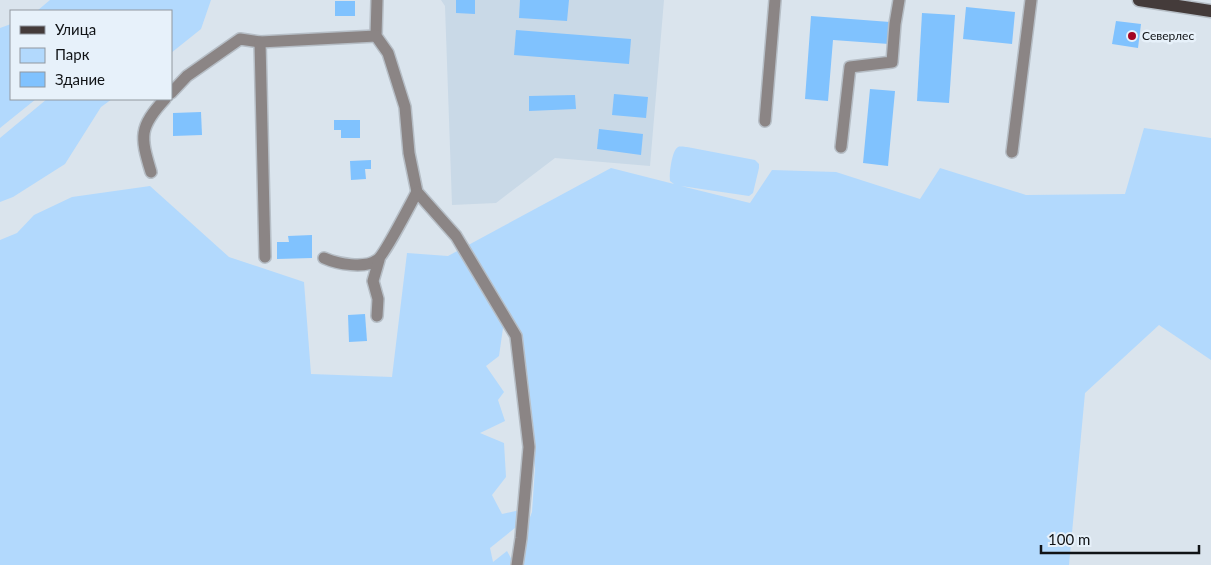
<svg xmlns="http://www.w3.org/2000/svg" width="1211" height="565" viewBox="0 0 1211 565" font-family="Lato,sans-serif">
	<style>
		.built { fill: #c9d9e7 }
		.green { fill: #b2d9fd; fill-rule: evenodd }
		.building { fill: #80c2fe }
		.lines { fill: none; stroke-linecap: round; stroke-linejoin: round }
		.minor-casing { stroke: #b6bec6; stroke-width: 14 }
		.major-casing { stroke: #b6bec6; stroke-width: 15 }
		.minor { stroke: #8b8585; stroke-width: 11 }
		.major { stroke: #443b3a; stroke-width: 12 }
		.poi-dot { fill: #a30524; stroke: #e7f1fa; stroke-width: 2 }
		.labels { text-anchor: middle; stroke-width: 5; stroke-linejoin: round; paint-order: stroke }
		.poi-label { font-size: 12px; fill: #101316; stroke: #e7f1fa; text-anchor: start }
	</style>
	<rect width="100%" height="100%" fill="#dae4ed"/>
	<polygon class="built" points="441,0 664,0 650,166 555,158 496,203 452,205 445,6"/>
	<g class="green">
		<polygon points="50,0 211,0 201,29 171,53 171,11 37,11"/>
		<polygon points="11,24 11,99 36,99 0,128 0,28"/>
		<polygon points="47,99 112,99 101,107 65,164 13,197 0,202 0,138"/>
		<path d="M 1144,128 L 1211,138 L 1211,360 L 1159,325 L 1085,393 L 1069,565 L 0,565 L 0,240 L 17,233 L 34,215 L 72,197 L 150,186 L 229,257 L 304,282 L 311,374 L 392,377 L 407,253 L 448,256 L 611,168 L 674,184 L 670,181 C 669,174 672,150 678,147 C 680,146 685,147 687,147 L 755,160 L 759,164 L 759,168 L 753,193 L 749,196 L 681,186 L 750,203 L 772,170 L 836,172 L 920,199 L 940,168 L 1026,195 L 1125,194 ZM 516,326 L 535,468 L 532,512 L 513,562 L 507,551 L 493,562 L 490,548 L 526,519 L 520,510 L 502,514 L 492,495 L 506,477 L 504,443 L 480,433 L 505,421 L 498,400 L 504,392 L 486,366 L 499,356 L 503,328 Z"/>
	</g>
	<g class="building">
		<polygon points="456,0 475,0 475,14 456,13"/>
		<polygon points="520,0 569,0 567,21 519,18"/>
		<rect x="335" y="1" width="20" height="15"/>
		<polygon points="966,7 1015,12 1012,44 963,39"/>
		<polygon points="922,13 955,15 949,103 917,101"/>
		<polygon points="811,16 890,22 889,44 833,40 828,101 805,99"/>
		<polygon points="1116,21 1141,24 1138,48 1112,44"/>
		<polygon points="516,30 631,39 629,64 514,55"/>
		<polygon points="870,89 895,91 888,166 863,163"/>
		<polygon points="614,94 648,97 646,118 612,115"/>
		<polygon points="575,95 576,109 529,111 529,96"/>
		<polygon points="201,112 202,135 173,136 173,113"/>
		<polygon points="334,120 360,120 360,138 341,138 341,130 334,130"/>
		<polygon points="599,129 643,134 641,155 597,149"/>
		<polygon points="371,160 371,169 365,169 366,179 351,180 350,161"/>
		<polygon points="312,235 312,258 277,259 277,242 289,242 288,236"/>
		<polygon points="365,314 367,341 349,342 348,315"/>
	</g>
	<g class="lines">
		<defs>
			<g id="minor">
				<polyline points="377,0 376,36 388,53 405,107 409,153 417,192 456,236 516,336 529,447 521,538 517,565"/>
				<polyline points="171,93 187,76 240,39 260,42"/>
				<polyline points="765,121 775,0"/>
				<polyline points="841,147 850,67 892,62 895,24 899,0"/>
				<polyline points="1012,152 1031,0"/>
				<path d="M 151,172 C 140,136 139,127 165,99"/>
				<polyline points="265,257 260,42 376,36"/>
				<path d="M 324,258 C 337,264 365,269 377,260 C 384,256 411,203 417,192"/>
				<polyline points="377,316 378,299 373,281 379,260"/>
			</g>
			<polyline id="major" points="1139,0 1211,11"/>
		</defs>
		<use href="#minor" class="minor-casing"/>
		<use href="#major" class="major-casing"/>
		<use href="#minor" class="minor"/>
		<use href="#major" class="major"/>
	</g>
	<circle class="poi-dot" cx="1132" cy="36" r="5"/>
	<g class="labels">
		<g class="poi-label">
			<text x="1142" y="40">Северлес</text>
		</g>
	</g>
	<rect x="10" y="10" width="162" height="90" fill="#e7f1fa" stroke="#91989f"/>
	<rect x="20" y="26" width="25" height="8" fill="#443b3a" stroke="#91989f"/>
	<text x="55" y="35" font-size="15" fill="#101316">Улица</text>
	<rect x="20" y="48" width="25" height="15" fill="#b2d9fd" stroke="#91989f"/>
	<text x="55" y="60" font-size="15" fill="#101316">Парк</text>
	<rect x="20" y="72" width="25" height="15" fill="#80c2fe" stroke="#91989f"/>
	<text x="55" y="85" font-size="15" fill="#101316">Здание</text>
	<path d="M1041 545v8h158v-8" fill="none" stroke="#101316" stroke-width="2.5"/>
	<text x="1048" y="545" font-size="15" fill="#101316" stroke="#e7f1fa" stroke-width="4" paint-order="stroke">100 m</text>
</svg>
